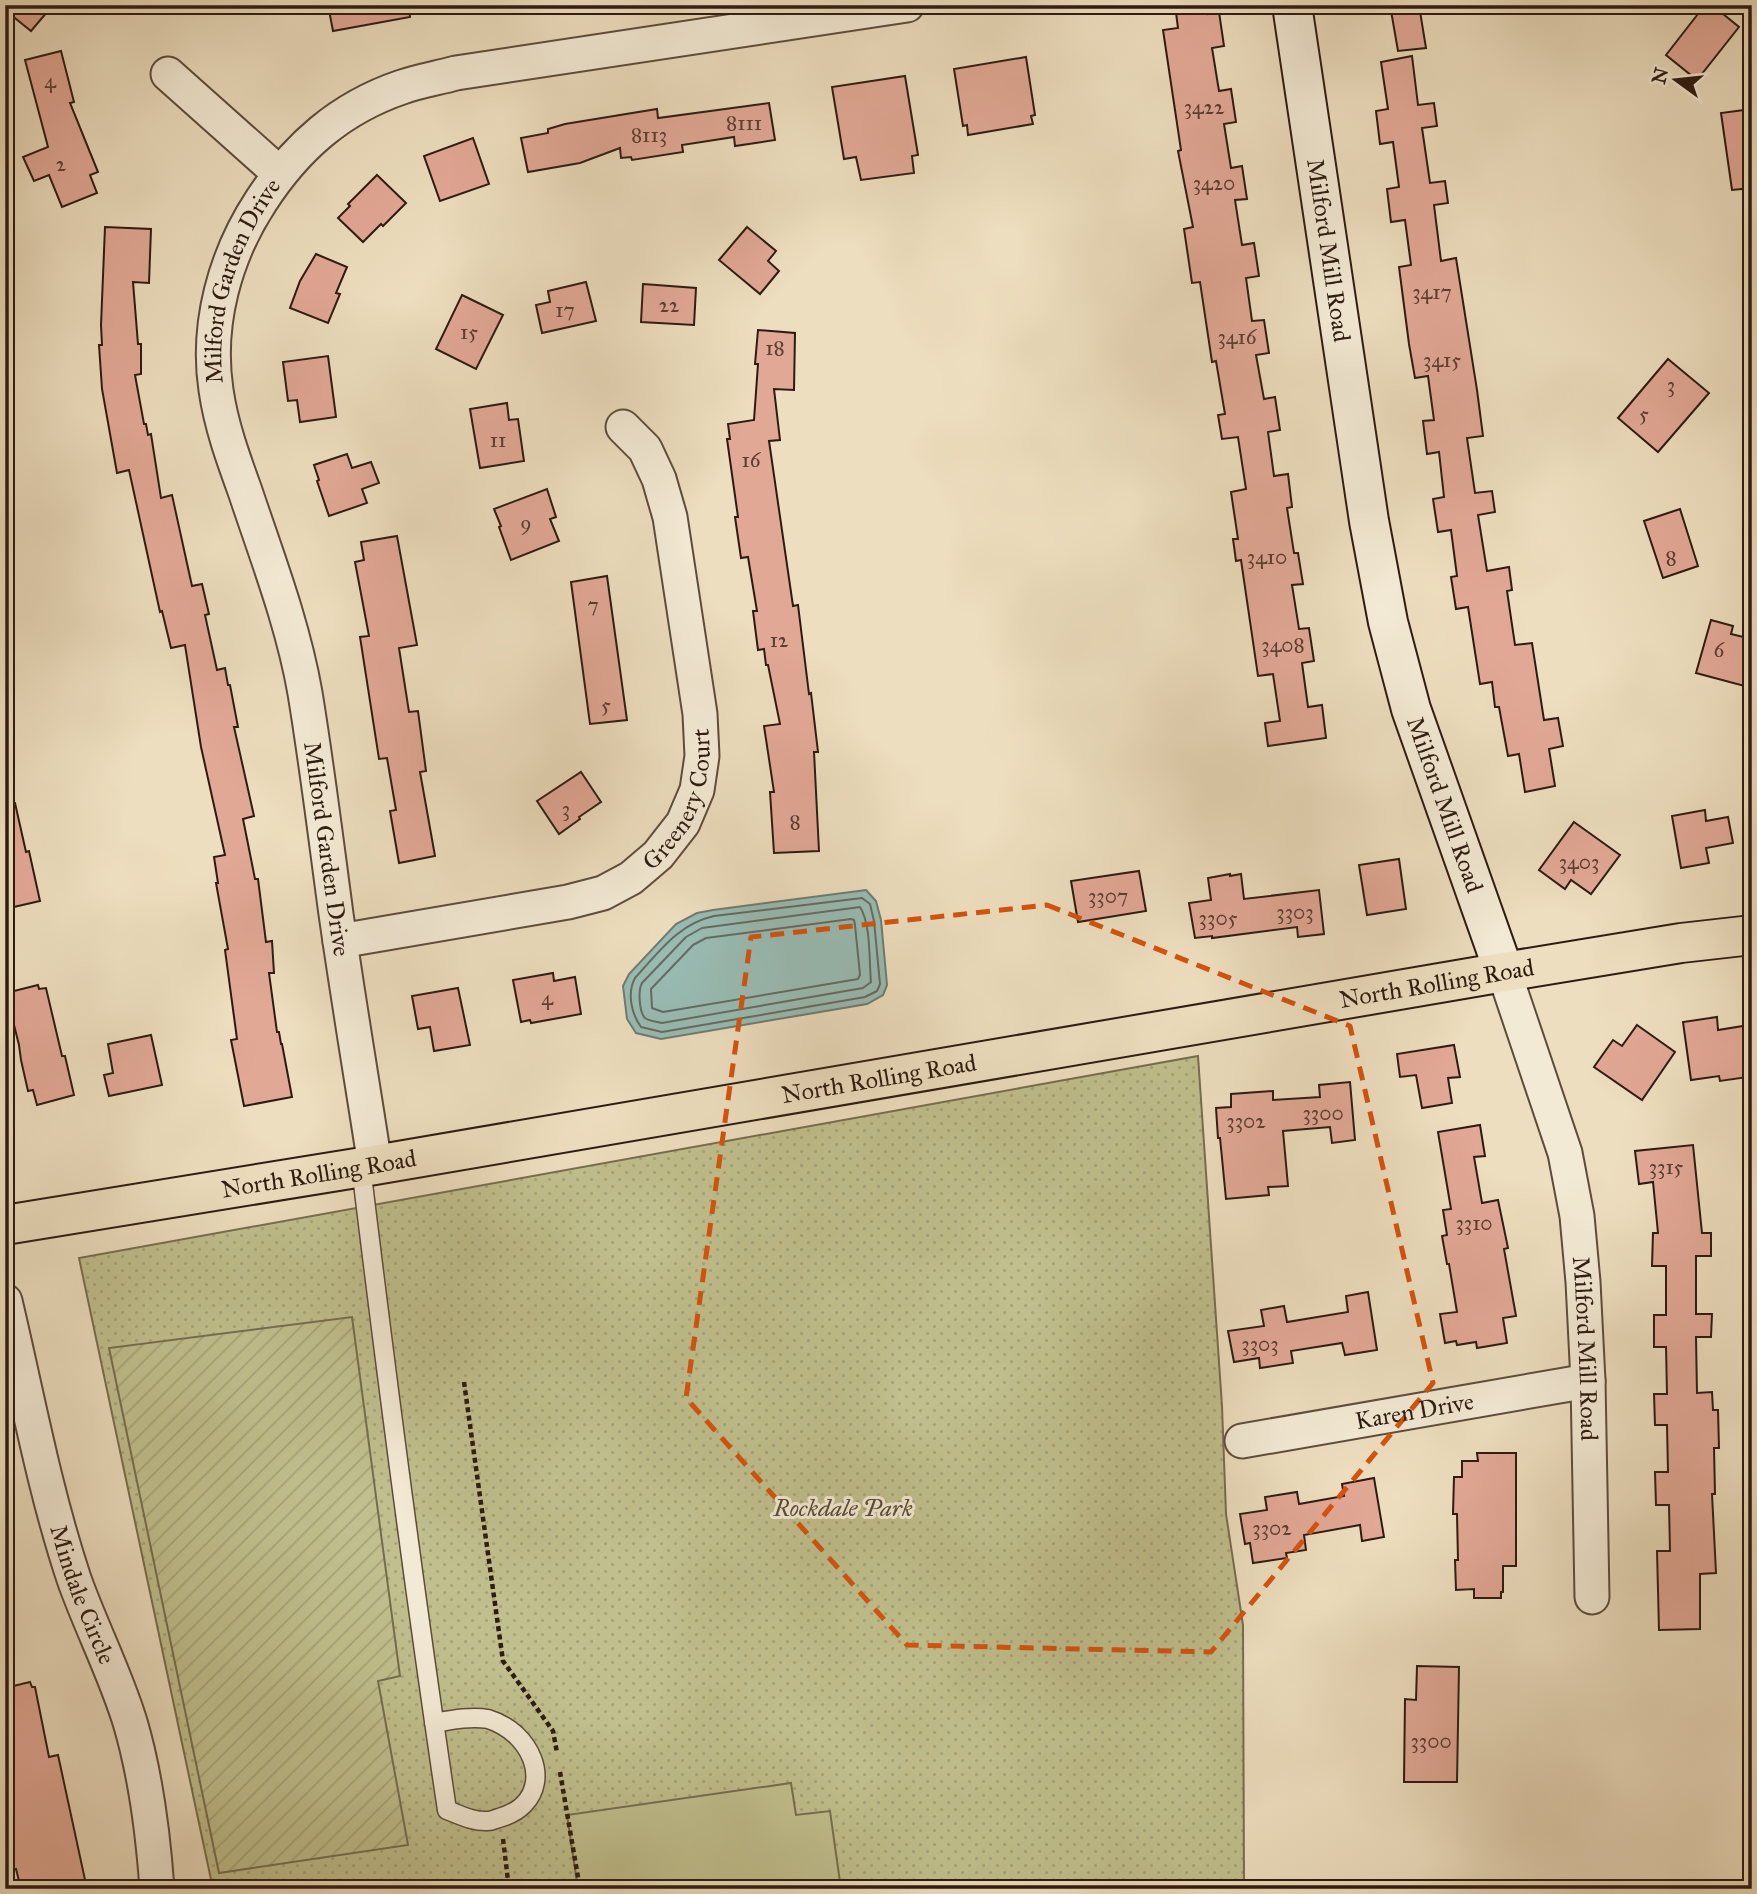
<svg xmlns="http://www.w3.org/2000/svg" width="1757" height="1894" viewBox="0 0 1757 1894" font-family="'IM FELL Great Primer',serif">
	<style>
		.park { fill: url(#park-dots); stroke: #766d4f; stroke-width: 2 }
		.garden { fill: url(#garden-furrows); stroke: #766d4f; stroke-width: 2 }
		.pitch { fill: #c0bf8d; stroke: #766d4f; stroke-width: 2 }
		.water { fill: #99bcb4; stroke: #6e7c73; stroke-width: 2 }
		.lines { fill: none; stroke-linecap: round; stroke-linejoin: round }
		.shore { stroke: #636c62; stroke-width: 2 }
		.building { fill: #e2a896; stroke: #2d1b11; stroke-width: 2 }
		.lane-casing { stroke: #5d4c3c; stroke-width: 21 }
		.street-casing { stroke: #5d4c3c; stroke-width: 37 }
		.secondary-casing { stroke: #2d1b11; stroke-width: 42 }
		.primary-casing { stroke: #2d1b11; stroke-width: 42 }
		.path { stroke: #2d1b11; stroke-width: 4.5; stroke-dasharray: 5 3.5; stroke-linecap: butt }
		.lane { stroke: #f3ead5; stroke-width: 18 }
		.street { stroke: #f3ead5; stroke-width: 33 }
		.secondary { stroke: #f3ead5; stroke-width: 38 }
		.primary { stroke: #eddebf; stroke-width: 38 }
		.marked { fill: none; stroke: #d5530c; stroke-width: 5; stroke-dasharray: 14 9; stroke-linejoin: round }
		.labels { text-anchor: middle; stroke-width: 6; stroke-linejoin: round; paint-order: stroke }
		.number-label { font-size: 21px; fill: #5a3e32 }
		.street-label { font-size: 24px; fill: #2d1b11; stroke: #f3ead5 }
		.park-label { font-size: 24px; font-style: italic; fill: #594c36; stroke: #f3ead5 }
	</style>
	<defs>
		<pattern id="park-dots" width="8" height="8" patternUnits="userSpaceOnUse" patternTransform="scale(1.75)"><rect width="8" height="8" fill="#c0bf8d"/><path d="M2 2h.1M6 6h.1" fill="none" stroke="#a5a479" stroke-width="1.8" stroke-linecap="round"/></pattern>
		<pattern id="garden-furrows" width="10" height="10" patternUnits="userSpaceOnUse" patternTransform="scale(1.75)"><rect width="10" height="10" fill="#c0bf8d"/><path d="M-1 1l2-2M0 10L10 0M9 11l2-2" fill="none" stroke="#a5a479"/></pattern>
	</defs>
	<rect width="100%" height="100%" fill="#eddebf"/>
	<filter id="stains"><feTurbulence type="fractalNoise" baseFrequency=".00286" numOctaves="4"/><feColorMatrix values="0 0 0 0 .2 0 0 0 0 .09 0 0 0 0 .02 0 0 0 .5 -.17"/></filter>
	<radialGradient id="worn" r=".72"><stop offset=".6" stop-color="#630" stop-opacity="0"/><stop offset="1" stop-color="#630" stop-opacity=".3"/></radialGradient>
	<polygon class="park" points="1198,1056 1222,1406 1226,1514 1243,1625 1244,1889 213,1889 79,1258"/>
	<polygon class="garden" points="352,1317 400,1676 378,1681 408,1845 219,1873 109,1348"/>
	<polygon class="pitch" points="791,1783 796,1815 830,1811 841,1889 578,1889 567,1815"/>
	<polygon class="water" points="866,890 876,901 881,920 887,985 883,995 867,1004 661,1039 636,1033 627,1019 623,986 629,974 676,924 697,913 713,910"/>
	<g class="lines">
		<g class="shore">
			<path d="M 862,898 L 870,904 L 874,921 L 880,984 L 877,991 L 865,997 L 662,1032 L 641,1027 C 631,1013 627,993 635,978 C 659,952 678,924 714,916 Z"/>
			<path d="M 860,907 C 871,924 869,961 871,982 L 863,988 L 662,1023 C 657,1022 649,1021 645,1018 C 639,1012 638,990 642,983 L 686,937 L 702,928 Z"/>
			<polygon points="851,919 854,920 855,925 860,975 858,979 663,1012 652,1008 651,989 693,945 706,938"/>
		</g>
	</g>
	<g class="building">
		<polygon points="5,5 53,5 31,31 5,10"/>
		<polygon points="328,5 409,5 410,17 333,31"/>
		<polygon points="1175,5 1206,5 1208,14 1219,12 1224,46 1212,48 1219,91 1231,89 1236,122 1224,124 1231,168 1242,166 1247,199 1235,200 1242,245 1254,243 1259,276 1246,278 1252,321 1264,320 1269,353 1256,355 1264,399 1275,397 1280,430 1268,432 1274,476 1288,474 1292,507 1287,508 1294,553 1298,553 1303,584 1292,585 1299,629 1309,628 1314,661 1302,663 1308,707 1322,705 1326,738 1268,746 1265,723 1280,721 1273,674 1258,676 1241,560 1236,561 1233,539 1238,539 1231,492 1246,489 1238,437 1222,439 1218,415 1225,414 1216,361 1212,362 1200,282 1192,283 1184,229 1193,227 1178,151 1181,150 1163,30 1178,28"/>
		<polygon points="1390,5 1419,5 1426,48 1398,51"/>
		<polygon points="1705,5 1712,5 1739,27 1697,80 1666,55"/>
		<polygon points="61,51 74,102 70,103 98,172 90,175 97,193 62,207 49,175 34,181 23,157 48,147 25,60"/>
		<polygon points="1412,56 1418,105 1434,103 1437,126 1422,128 1430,183 1445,181 1448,203 1434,205 1441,261 1456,258 1477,390 1483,436 1467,438 1475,493 1492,491 1495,512 1478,515 1487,571 1509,567 1512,590 1507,591 1515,645 1532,643 1544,720 1558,718 1563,746 1549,749 1555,786 1525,792 1519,754 1508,756 1499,707 1495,707 1492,682 1480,684 1468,607 1456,609 1451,577 1457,576 1451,530 1438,532 1433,499 1444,497 1439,452 1427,454 1423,421 1434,420 1428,376 1415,378 1409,344 1399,267 1411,265 1405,220 1391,222 1387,189 1399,187 1393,142 1380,144 1376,111 1388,109 1381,62"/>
		<polygon points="1026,57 1035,115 1031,116 1033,124 968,135 967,125 963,126 954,69"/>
		<polygon points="905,76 918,155 912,156 914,173 861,180 856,157 844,159 832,87"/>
		<polygon points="769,103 775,140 735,146 734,137 682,145 683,152 632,160 631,157 621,158 620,148 580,163 528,172 521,138 548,133 548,129 565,124 657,109 658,118"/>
		<polygon points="1752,109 1752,188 1732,190 1721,113"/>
		<polygon points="473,138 489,184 440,201 424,156"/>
		<polygon points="377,175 406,203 383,226 381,224 363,242 338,218 350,206 348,204"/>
		<polygon points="105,227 151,229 149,283 133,282 138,344 141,344 141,374 135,375 144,424 146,424 148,435 151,434 161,498 172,495 192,586 202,584 209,614 205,615 217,670 225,668 228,685 230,685 238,727 234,727 254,816 243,819 255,879 258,879 266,942 272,941 274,973 269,973 277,1032 279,1032 281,1044 282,1044 292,1097 244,1106 231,1040 237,1039 225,950 228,949 216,883 218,883 214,857 225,855 201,747 185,645 171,648 162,611 160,612 129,470 117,473 102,389 99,345 102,345 101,325"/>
		<polygon points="747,227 776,251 768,261 779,271 760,294 719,260"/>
		<polygon points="316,254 347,267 336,293 340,294 328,323 290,308 300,281"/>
		<polygon points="586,282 596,321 542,333 536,305 550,302 548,291"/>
		<polygon points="643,284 696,288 694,325 641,322"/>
		<polygon points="462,295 503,315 476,369 436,349"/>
		<polygon points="758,330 795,333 794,390 774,389 780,440 769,441 793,606 798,605 809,694 811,693 818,752 814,752 819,851 774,853 770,792 774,792 764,726 780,724 768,665 766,665 764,649 758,650 753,611 757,611 748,557 741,558 735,517 738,517 727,439 730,439 728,424 754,420 758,364 755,364"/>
		<polygon points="328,356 336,417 300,422 297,400 288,401 283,362"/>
		<polygon points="1668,359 1709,393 1658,452 1618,418"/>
		<polygon points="507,403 509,420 518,419 524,461 480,468 470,409"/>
		<polygon points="347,454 352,468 371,462 379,483 362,489 367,503 329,516 317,481 319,480 314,465"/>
		<polygon points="547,489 556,517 550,519 559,541 511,560 499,527 501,526 494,509"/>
		<polygon points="1680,509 1698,566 1663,578 1644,521"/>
		<polygon points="397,536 417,645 399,648 409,712 418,711 426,771 420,772 435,856 399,863 390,811 396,810 387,758 379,759 360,637 369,636 355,562 364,560 361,542"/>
		<polygon points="607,576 627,720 590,724 571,582"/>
		<polygon points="1711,620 1733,626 1731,634 1752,639 1752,688 1696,673"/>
		<polygon points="581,772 601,802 579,817 580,819 559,834 537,801"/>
		<polygon points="15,803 26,852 29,851 40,901 5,909 5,804"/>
		<polygon points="1705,810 1706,821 1728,817 1733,843 1706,848 1709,863 1681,868 1672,816"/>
		<polygon points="1574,822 1620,855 1591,894 1571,880 1565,889 1539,870"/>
		<polygon points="1399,859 1406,909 1367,915 1359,865"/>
		<polygon points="1139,871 1146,911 1078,922 1071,881"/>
		<polygon points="1230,874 1230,876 1241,874 1244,899 1319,890 1324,934 1298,937 1297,927 1212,938 1212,936 1195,938 1189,903 1211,900 1208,878"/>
		<polygon points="553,973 554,981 575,977 581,1014 531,1023 530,1020 521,1022 513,980"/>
		<polygon points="38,985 39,989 46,988 62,1056 65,1056 74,1095 37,1105 33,1090 28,1091 21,1060 19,1045 6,993"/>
		<polygon points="458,988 470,1045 434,1051 430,1027 418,1029 412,996"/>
		<polygon points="1717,1017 1718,1030 1743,1026 1747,1056 1744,1056 1748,1077 1720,1081 1719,1076 1691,1080 1683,1022"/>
		<polygon points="1637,1025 1675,1052 1642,1100 1594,1067 1613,1040 1622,1046"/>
		<polygon points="151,1035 162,1085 109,1096 104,1075 113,1073 108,1044"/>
		<polygon points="1454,1045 1460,1077 1448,1078 1452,1103 1422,1108 1416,1075 1400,1077 1397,1054"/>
		<polygon points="1350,1082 1355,1140 1332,1143 1330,1127 1283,1131 1288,1186 1268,1187 1269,1195 1226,1199 1220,1138 1218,1138 1216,1108 1231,1107 1231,1094 1273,1091 1273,1100 1320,1097 1319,1085"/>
		<polygon points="1480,1125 1485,1156 1474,1157 1482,1203 1498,1200 1508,1248 1504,1249 1516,1316 1503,1318 1507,1343 1477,1348 1476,1342 1457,1345 1456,1341 1445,1343 1440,1314 1457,1312 1449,1264 1447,1264 1442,1236 1447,1235 1443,1210 1451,1209 1438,1132"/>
		<polygon points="1693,1145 1702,1233 1711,1233 1711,1256 1696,1256 1696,1314 1712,1314 1711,1337 1696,1337 1697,1393 1712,1392 1713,1410 1718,1410 1719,1448 1714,1448 1715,1494 1712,1494 1716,1573 1700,1574 1700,1629 1659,1630 1657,1551 1670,1551 1669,1505 1656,1505 1655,1472 1668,1472 1667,1425 1655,1425 1654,1394 1667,1394 1666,1347 1654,1347 1654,1315 1666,1315 1666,1266 1652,1266 1653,1233 1658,1233 1653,1182 1639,1184 1635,1151"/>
		<polygon points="1368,1292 1377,1350 1345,1355 1342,1343 1291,1351 1293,1363 1260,1368 1259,1358 1234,1362 1228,1331 1264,1326 1261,1310 1284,1306 1287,1322 1348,1312 1346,1296"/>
		<polygon points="1477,1453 1516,1453 1516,1566 1503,1566 1503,1592 1501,1592 1501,1598 1474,1598 1474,1589 1456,1590 1455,1560 1458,1560 1457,1514 1453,1514 1454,1477 1462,1477 1462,1461 1478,1461"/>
		<polygon points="1374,1478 1384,1537 1362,1541 1360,1525 1304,1535 1306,1550 1286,1553 1287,1558 1253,1563 1250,1543 1245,1544 1240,1514 1267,1510 1265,1497 1297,1492 1299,1504 1344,1496 1342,1484"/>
		<polygon points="1417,1666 1459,1667 1457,1782 1404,1782 1405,1699 1416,1700"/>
		<polygon points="30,1682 32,1687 35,1687 49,1757 58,1755 87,1889 21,1889 16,1869 12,1870 5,1841 5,1688"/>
	</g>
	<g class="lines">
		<defs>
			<path id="lane" d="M 361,1167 C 387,1381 415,1596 447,1810 C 460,1815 474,1822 488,1821 C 492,1821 495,1819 499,1818 C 542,1806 546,1764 516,1735 C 508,1728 498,1722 488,1719 C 471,1716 451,1720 434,1723"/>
			<g id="street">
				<polyline points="168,74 279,173"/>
				<path id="s1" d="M 340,941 L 568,902 L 603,893 L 631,878 L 658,855 L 683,823 L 697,790 L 702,756 L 700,714 L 670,517 L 659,479 L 645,449 L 623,427"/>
				<path id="s2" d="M 1504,972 L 1565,1153 L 1577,1216 L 1583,1282 L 1588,1381 L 1592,1597"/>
				<path id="s3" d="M 375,1165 C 362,1081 348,998 336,914 C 326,840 317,766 305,693 C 293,624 267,557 245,491 C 233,458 221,425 216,390 C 206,324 225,256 261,201 C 296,147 340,108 402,87 C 419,81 438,78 456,73 L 907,5"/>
				<path id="s4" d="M 5,1301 C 27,1394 44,1489 74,1579 C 91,1627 115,1673 130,1722 C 146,1776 153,1832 157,1889"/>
				<path id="s5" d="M 1242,1441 L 1588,1381"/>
			</g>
			<g id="secondary">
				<path id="s6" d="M 1292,5 L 1369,521 L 1388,622 L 1411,709 L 1504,972"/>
			</g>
			<g id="primary">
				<path id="s7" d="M 5,1225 L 375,1165 L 1504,972 L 1681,943 L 1752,935"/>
			</g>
		</defs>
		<use href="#lane" class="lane-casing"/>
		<use href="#street" class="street-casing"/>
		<use href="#secondary" class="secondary-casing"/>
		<use href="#primary" class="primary-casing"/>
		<g class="path">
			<polyline points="464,1382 503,1661 553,1731 557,1753"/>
			<polyline points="560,1772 580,1889"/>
			<polyline points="503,1839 509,1889"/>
		</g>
		<use href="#lane" class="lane"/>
		<use href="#street" class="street"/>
		<use href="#secondary" class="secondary"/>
		<use href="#primary" class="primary"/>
	</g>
	<path class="marked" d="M 1047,905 L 1350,1026 L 1433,1383 L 1211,1652 L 907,1645 L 686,1398 L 751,937 Z"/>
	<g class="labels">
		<g class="number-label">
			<text x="50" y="88">4</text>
			<text x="1204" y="114">3422</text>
			<text x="744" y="130">8111</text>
			<text x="649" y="142">8113</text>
			<text x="61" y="171">2</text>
			<text x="1214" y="190">3420</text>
			<text x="1432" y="299">3417</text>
			<text x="669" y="312">22</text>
			<text x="565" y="317">17</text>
			<text x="469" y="339">15</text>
			<text x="1237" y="344">3416</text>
			<text x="775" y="355">18</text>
			<text x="1442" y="367">3415</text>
			<text x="1671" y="392">3</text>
			<text x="1644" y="421">5</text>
			<text x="498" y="447">11</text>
			<text x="751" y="467">16</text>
			<text x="526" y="530">9</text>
			<text x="1267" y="564">3410</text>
			<text x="1671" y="565">8</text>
			<text x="593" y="612">7</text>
			<text x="779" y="647">12</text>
			<text x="1283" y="652">3408</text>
			<text x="1719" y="657">6</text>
			<text x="606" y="712">5</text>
			<text x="566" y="816">3</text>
			<text x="795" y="829">8</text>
			<text x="1579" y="869">3403</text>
			<text x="1108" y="903">3307</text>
			<text x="1295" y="919">3303</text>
			<text x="1218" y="925">3305</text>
			<text x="547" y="1005">4</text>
			<text x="1323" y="1120">3300</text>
			<text x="1246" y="1128">3302</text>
			<text x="1666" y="1174">3315</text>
			<text x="1474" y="1230">3310</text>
			<text x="1260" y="1351">3303</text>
			<text x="1272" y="1535">3302</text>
			<text x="1431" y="1748">3300</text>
		</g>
		<g class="street-label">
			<text dy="8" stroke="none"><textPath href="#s6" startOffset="248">Milford Mill Road</textPath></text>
			<text dy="8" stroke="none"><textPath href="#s3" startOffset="908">Milford Garden Drive</textPath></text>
			<text dy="8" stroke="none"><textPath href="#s1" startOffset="396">Greenery Court</textPath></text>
			<text dy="8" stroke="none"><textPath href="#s6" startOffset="816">Milford Mill Road</textPath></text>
			<text transform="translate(327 849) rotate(82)" y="8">Milford Garden Drive</text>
			<text dy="8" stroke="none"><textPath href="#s7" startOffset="1452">North Rolling Road</textPath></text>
			<text dy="8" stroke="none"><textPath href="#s7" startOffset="886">North Rolling Road</textPath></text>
			<text dy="8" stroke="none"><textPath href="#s7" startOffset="318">North Rolling Road</textPath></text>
			<text dy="8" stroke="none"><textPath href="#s2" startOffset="388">Milford Mill Road</textPath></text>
			<text dy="8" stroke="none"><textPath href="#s5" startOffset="175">Karen Drive</textPath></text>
			<text dy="8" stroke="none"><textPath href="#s4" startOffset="304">Mindale Circle</textPath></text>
		</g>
		<g class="park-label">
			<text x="843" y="1516">Rockdale Park</text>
		</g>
	</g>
	<rect width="1757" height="1894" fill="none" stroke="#eddebf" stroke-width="28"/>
	<rect x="7" y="7" width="1743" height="1880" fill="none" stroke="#2d1b11" stroke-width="3.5"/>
	<rect x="14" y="14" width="1729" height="1866" fill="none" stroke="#2d1b11" stroke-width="2"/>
	<g transform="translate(1676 80) rotate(285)" stroke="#f3ead5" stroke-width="5" paint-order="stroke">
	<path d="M0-5L12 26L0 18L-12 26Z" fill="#2d1b11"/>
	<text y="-10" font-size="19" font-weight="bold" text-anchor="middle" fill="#2d1b11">N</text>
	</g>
	<rect width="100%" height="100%" filter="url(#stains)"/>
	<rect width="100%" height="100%" fill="url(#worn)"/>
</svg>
